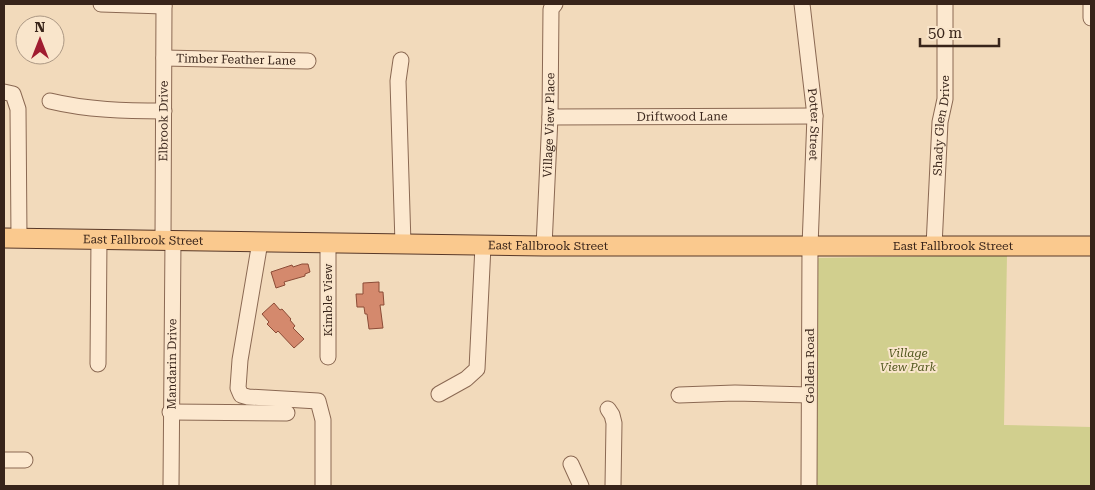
<svg xmlns="http://www.w3.org/2000/svg" width="1095" height="490" viewBox="0 0 1095 490" font-family="'Roboto Serif',serif">
	<style>
		.green { fill: #d1cf8e }
		.building { fill: #d4896d; stroke: #8c4c37 }
		.lines { fill: none; stroke-linecap: round; stroke-linejoin: round }
		.minor-casing { stroke: #8b6953; stroke-width: 17 }
		.major-casing { stroke: #583828; stroke-width: 21 }
		.minor { stroke: #fce8cf; stroke-width: 15 }
		.major { stroke: #fac98e; stroke-width: 19 }
		.labels { text-anchor: middle; stroke-width: 4; stroke-linejoin: round; paint-order: stroke }
		.street-label { font-size: 12px; fill: #38241a; stroke: #f9e5cb }
		.park-label { font-size: 12px; font-style: italic; fill: #51571e; stroke: #f9e5cb }
	</style>
	<rect width="100%" height="100%" fill="#f2dabb"/>
	<polygon class="green" points="1007,255 1004,425 1091,427 1091,486 809,486 812,258"/>
	<g class="building">
		<polygon points="302,264 308,264 310,272 305,274 305,276 284,282 285,285 276,288 271,272 292,265 293,267"/>
		<polygon points="379,282 379,292 383,292 384,305 380,305 383,328 369,329 367,314 365,314 364,307 357,307 356,294 363,294 363,283"/>
		<polygon points="274,303 280,310 282,309 291,319 290,320 295,326 293,328 304,339 294,348 278,331 276,333 267,324 269,322 262,314"/>
	</g>
	<g class="lines">
		<defs>
			<g id="minor">
				<polyline points="101,4 164,6"/>
				<path id="s1" d="M 802,4 L 815,116 L 810,246 L 809,486"/>
				<polyline points="1091,4 1091,18"/>
				<path id="s2" d="M 164,58 L 308,61"/>
				<polyline points="401,60 398,81 403,244"/>
				<polyline points="4,92 13,94 18,109 19,238"/>
				<path d="M 50,101 C 87,110 126,111 164,111"/>
				<path id="s3" d="M 550,117 L 815,116"/>
				<path id="s4" d="M 163,240 L 164,4"/>
				<polyline points="260,242 240,360 238,388 241,395 248,397 318,401 323,420 323,486"/>
				<path id="s5" d="M 544,246 L 550,117 L 551,9 L 555,4"/>
				<path id="s6" d="M 934,246 L 940,122 L 945,99 L 945,4"/>
				<polyline points="328,357 328,243"/>
				<polyline points="98,364 99,238"/>
				<polyline points="439,394 466,379 477,369 483,246"/>
				<polyline points="679,395 735,393 809,395"/>
				<polyline points="608,409 612,415 614,423 613,486"/>
				<polyline points="170,412 287,413"/>
				<polyline points="4,460 25,460"/>
				<polyline points="571,464 581,486"/>
				<path id="s7" d="M 171,486 L 173,240"/>
			</g>
			<g id="major">
				<path id="s8" d="M 4,238 L 544,246 L 1091,246"/>
			</g>
		</defs>
		<use href="#minor" class="minor-casing"/>
		<use href="#major" class="major-casing"/>
		<use href="#minor" class="minor"/>
		<use href="#major" class="major"/>
	</g>
	<g class="labels">
		<g class="street-label">
			<text dy="4" stroke="none"><textPath href="#s2" startOffset="72">Timber Feather Lane</textPath></text>
			<text dy="4" stroke="none"><textPath href="#s3" startOffset="132">Driftwood Lane</textPath></text>
			<text dy="4" stroke="none"><textPath href="#s4" startOffset="119">Elbrook Drive</textPath></text>
			<text dy="4" stroke="none"><textPath href="#s5" startOffset="121">Village View Place</textPath></text>
			<text dy="4" stroke="none"><textPath href="#s1" startOffset="121">Potter Street</textPath></text>
			<text dy="4" stroke="none"><textPath href="#s6" startOffset="121">Shady Glen Drive</textPath></text>
			<text dy="4" stroke="none"><textPath href="#s8" startOffset="139">East Fallbrook Street</textPath></text>
			<text dy="4" stroke="none"><textPath href="#s8" startOffset="544">East Fallbrook Street</textPath></text>
			<text dy="4" stroke="none"><textPath href="#s8" startOffset="949">East Fallbrook Street</textPath></text>
			<text transform="translate(328 300) rotate(-90)" y="4">Kimble View</text>
			<text dy="4" stroke="none"><textPath href="#s7" startOffset="122">Mandarin Drive</textPath></text>
			<text transform="translate(810 366) rotate(-90)" y="4">Golden Road</text>
		</g>
		<g class="park-label">
			<text x="908" y="357">Village<tspan x="908" dy="14">View Park</tspan></text>
		</g>
	</g>
	<rect width="1095" height="490" fill="none" stroke="#38241a" stroke-width="10"/>
	<g transform="translate(40 40)"><circle r="24" fill="#f9e5cb" stroke="#ac9884"/>
	<path d="M0-4L9 19L0 12L-9 19Z" fill="#a01d31"/>
	<text y="-8" font-size="14" font-weight="bold" text-anchor="middle" fill="#38241a">N</text>
	</g>
	<path d="M920 38v8h79v-8" fill="none" stroke="#38241a" stroke-width="2.5"/>
	<text x="928" y="38" font-size="15" fill="#38241a" stroke="#f9e5cb" stroke-width="4" paint-order="stroke">50 m</text>
</svg>
